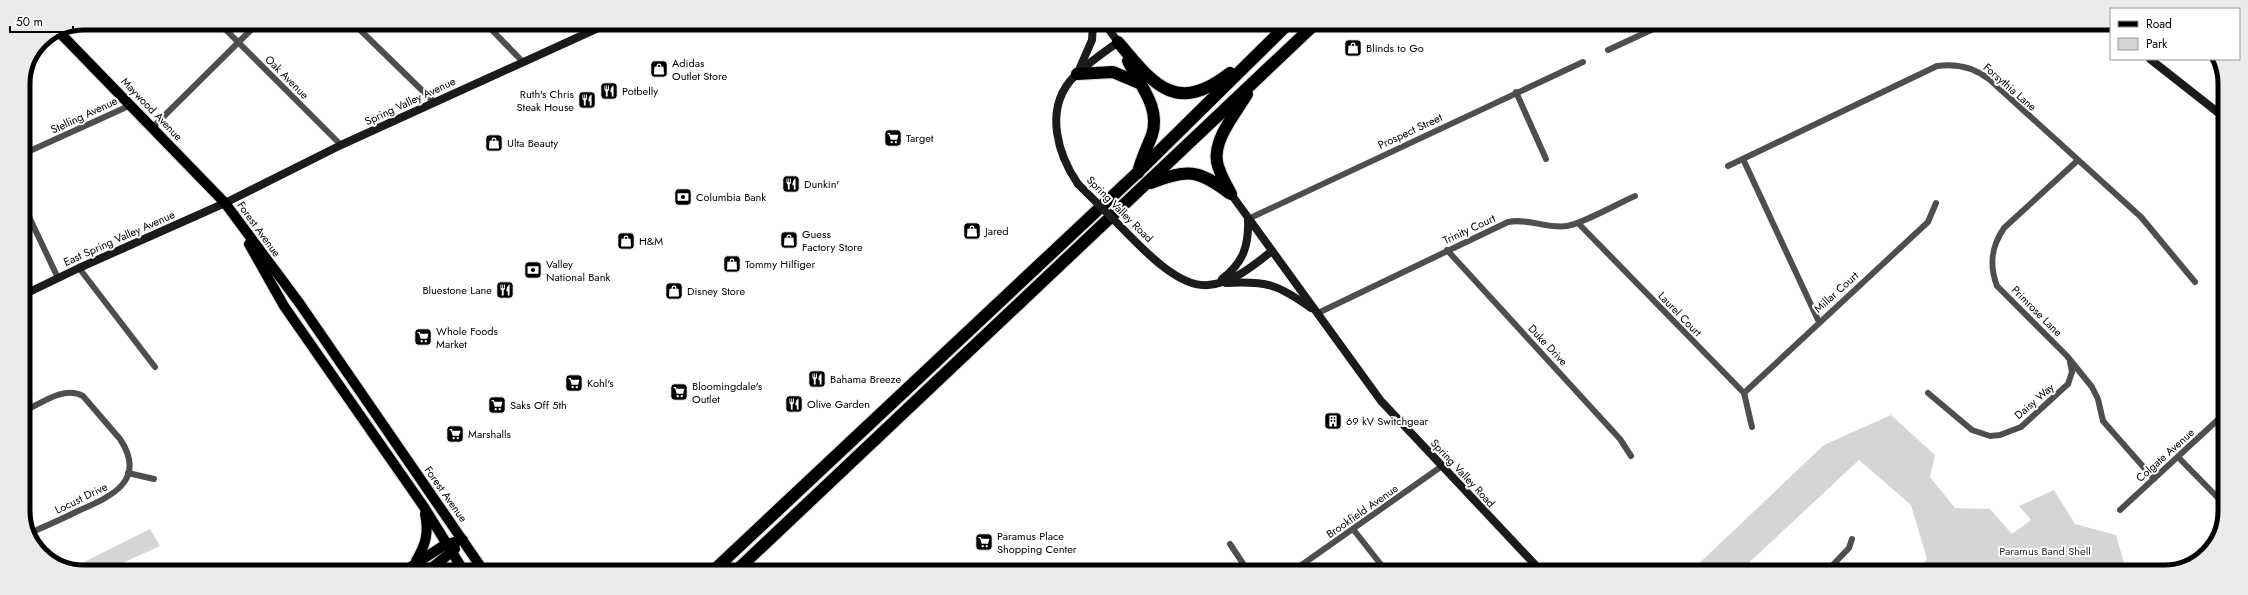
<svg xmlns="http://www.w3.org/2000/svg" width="2248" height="595" viewBox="0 0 2248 595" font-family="Jost,sans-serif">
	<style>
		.green { fill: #d5d5d5 }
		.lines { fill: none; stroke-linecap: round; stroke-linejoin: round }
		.primary-casing { stroke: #dbdbdb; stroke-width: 12 }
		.highway-casing { stroke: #dbdbdb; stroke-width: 14 }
		.street { stroke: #4e4e4e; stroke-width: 6 }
		.secondary { stroke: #1b1b1b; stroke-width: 8 }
		.primary { stroke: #000; stroke-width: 10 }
		.highway { stroke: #000; stroke-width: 12 }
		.secondary-bridge { stroke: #1b1b1b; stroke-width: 8 }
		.labels { text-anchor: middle; stroke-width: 4; stroke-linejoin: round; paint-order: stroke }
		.poi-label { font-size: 11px; fill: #000; stroke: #fff; text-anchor: start }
		.street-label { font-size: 11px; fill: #000; stroke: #fff }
		.park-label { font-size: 11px; fill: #2c2c2c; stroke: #fff }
		.rim { fill: none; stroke: #000; stroke-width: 5 }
	</style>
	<rect width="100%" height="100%" fill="#fff"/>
	<g class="green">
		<polygon points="1891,415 1935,455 1930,477 1955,508 1990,509 2012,534 2031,520 2019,506 2054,490 2075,524 2116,535 2124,563 2138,572 1916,572 1927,559 1911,505 1859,460 1739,572 1690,572 1824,445"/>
		<polygon points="150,529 160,546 107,570 68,570"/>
	</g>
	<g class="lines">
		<defs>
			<g id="primary">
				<polyline points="60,33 225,203 300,304 483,570"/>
				<polyline points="249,244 284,306 424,507 463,570"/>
				<path d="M 416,561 C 426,544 429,533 425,514"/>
				<polyline points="406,570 446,544 463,540"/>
				<polyline points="429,570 455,549"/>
			</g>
			<g id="highway">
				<path d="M 1118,42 C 1154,85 1176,115 1230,73"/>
				<path d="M 1128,61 C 1139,84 1161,107 1152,135 C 1147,148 1141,159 1138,173"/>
				<polyline points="1077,74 1113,72 1139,83"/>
				<path d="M 1151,183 C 1187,169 1198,169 1229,193"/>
				<path d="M 1231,194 C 1226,184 1219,173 1217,162 C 1213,139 1236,113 1247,94"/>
				<polyline points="713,571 1137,173 1288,24"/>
				<polyline points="736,571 1315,24"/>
			</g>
		</defs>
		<use href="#primary" class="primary-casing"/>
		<use href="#highway" class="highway-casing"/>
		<g class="street">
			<polyline points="219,23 341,145"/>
			<polyline points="353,23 434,102"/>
			<polyline points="485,23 523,62"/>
			<polyline points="1608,50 1662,25"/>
			<polyline points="1516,92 1546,159"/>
			<polyline points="153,127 258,23"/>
			<polyline points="23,154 131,105"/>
			<polyline points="1743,159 1819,322"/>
			<path d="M 2077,161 L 2004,228 C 1991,247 1989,265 1997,286 L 2067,356 L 2092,387 L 2098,399 L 2103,421 L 2154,479"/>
			<path d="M 1728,166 L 1937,66 C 1957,63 1973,67 1989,79 L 2141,217 L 2195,282"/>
			<polyline points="23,204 58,278"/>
			<polyline points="1248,219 1583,62"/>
			<polyline points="1578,223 1744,393 1752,427"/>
			<polyline points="1447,250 1620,439 1631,456"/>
			<polyline points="79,268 155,367"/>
			<path d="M 1318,313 L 1508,222 C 1529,218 1547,229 1567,226 C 1582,224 1619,203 1635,196"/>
			<polyline points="1744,393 1928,222 1936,203"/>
			<polyline points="1928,393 1972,430 1990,436 2000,435 2021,427 2068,384 2072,372 2070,362"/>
			<path d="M 23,412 C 40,404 64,385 83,396 L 120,439 C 148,481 110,497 78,511 C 62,519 46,526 30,533"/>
			<polyline points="2178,457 2223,503"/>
			<polyline points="128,473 154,479"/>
			<polyline points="2120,510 2223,415"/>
			<polyline points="1353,529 1386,571"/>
			<polyline points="1230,544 1248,571"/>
			<polyline points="1293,571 1442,466"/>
			<polyline points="1826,572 1849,548 1852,539"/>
		</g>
		<g class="secondary">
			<polyline points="2150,59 2225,118"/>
			<polyline points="1078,72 1092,40 1093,24"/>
			<path d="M 1078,184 C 1058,155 1045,112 1070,81 C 1083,66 1102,54 1118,42 L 1105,24"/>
			<polyline points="1231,194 1381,401 1541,571"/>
			<path d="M 1119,225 C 1139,245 1177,288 1208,285 C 1233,283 1253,266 1272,251"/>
			<path d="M 1222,279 C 1243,263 1249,246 1248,220"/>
			<path d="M 1226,283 C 1267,281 1277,284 1311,308"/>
			<polyline points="23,295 79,268 225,203 341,145 607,24"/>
		</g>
		<use href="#primary" class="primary"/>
		<use href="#highway" class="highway"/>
		<polyline class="secondary-bridge" points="1078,184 1119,225"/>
	</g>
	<defs>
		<symbol id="shop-square" viewBox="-11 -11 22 22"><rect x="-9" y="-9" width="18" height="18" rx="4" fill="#000" stroke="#fff"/><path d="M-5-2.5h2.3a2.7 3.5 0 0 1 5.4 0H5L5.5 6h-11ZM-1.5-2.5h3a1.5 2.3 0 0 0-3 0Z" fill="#fff"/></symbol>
		<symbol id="restaurant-square" viewBox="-11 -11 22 22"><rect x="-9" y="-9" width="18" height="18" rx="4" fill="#000" stroke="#fff"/><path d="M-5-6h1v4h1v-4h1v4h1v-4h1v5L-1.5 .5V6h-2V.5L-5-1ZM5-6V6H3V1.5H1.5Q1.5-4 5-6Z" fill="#fff"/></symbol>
		<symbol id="supermarket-square" viewBox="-11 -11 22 22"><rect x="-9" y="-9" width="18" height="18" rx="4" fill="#000" stroke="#fff"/><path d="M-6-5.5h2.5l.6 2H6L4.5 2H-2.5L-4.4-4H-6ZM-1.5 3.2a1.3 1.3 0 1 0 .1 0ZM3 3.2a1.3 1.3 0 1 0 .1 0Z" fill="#fff"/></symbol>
		<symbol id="bank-square" viewBox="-11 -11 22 22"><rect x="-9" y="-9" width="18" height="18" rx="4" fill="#000" stroke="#fff"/><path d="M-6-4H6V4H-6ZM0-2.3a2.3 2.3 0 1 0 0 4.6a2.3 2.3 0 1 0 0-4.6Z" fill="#fff"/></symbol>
		<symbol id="building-square" viewBox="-11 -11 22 22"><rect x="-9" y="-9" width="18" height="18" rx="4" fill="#000" stroke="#fff"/><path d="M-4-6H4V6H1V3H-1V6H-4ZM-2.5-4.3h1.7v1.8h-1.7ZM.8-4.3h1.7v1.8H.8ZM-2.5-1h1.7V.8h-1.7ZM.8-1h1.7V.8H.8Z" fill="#fff"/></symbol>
	</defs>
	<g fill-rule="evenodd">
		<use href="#shop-square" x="1343" y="38" width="20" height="20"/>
		<use href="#shop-square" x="649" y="59" width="20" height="20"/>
		<use href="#restaurant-square" x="599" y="81" width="20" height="20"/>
		<use href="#restaurant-square" x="577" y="90" width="20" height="20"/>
		<use href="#supermarket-square" x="883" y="128" width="20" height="20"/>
		<use href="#shop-square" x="484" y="133" width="20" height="20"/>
		<use href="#restaurant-square" x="781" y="174" width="20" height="20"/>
		<use href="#bank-square" x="673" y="187" width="20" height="20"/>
		<use href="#shop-square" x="962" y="221" width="20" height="20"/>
		<use href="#shop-square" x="779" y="230" width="20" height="20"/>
		<use href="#shop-square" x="616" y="231" width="20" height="20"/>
		<use href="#shop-square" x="722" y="254" width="20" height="20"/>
		<use href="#bank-square" x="523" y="260" width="20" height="20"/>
		<use href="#restaurant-square" x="495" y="280" width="20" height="20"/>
		<use href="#shop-square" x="664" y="281" width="20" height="20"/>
		<use href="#supermarket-square" x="413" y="327" width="20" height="20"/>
		<use href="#restaurant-square" x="807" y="369" width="20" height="20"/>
		<use href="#supermarket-square" x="564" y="373" width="20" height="20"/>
		<use href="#supermarket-square" x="669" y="382" width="20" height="20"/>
		<use href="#restaurant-square" x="784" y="394" width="20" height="20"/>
		<use href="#supermarket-square" x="487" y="395" width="20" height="20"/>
		<use href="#building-square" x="1323" y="411" width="20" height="20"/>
		<use href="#supermarket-square" x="445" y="424" width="20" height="20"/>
		<use href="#supermarket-square" x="974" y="532" width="20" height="20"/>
	</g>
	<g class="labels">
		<g class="poi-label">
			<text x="1366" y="52">Blinds to Go</text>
			<text x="672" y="67">Adidas<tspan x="672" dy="13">Outlet Store</tspan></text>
			<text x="622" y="95">Potbelly</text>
			<text x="574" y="98" text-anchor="end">Ruth's Chris<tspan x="574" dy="13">Steak House</tspan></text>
			<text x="906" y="142">Target</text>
			<text x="507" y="147">Ulta Beauty</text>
			<text x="804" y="188">Dunkin'</text>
			<text x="696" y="201">Columbia Bank</text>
			<text x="985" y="235">Jared</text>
			<text x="802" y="238">Guess<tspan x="802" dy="13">Factory Store</tspan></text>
			<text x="639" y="245">H&amp;M</text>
			<text x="546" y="268">Valley<tspan x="546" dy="13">National Bank</tspan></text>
			<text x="745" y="268">Tommy Hilfiger</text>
			<text x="492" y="294" text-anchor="end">Bluestone Lane</text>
			<text x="687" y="295">Disney Store</text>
			<text x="436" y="335">Whole Foods<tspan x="436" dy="13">Market</tspan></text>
			<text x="830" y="383">Bahama Breeze</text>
			<text x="587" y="387">Kohl's</text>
			<text x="692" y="390">Bloomingdale's<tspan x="692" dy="13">Outlet</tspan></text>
			<text x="807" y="408">Olive Garden</text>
			<text x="510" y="409">Saks Off 5th</text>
			<text x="1346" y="425">69 kV Switchgear</text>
			<text x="468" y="438">Marshalls</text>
			<text x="997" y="540">Paramus Place<tspan x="997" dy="13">Shopping Center</tspan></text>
		</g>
		<g class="street-label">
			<text transform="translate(287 77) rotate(45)" y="4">Oak Avenue</text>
			<text transform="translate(2010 87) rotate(41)" y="4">Forsythia Lane</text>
			<text transform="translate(410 101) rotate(-25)" y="4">Spring Valley Avenue</text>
			<text transform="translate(152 109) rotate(46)" y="4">Maywood Avenue</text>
			<text transform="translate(84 115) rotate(-25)" y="4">Stelling Avenue</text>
			<text transform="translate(1410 131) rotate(-25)" y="4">Prospect Street</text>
			<text transform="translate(1120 209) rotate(45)" y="4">Spring Valley Road</text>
			<text transform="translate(259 229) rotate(54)" y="4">Forest Avenue</text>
			<text transform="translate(1469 229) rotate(-25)" y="4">Trinity Court</text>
			<text transform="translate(119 238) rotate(-24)" y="4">East Spring Valley Avenue</text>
			<text transform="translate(1836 292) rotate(-42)" y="4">Millar Court</text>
			<text transform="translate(2037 311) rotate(45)" y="4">Primrose Lane</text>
			<text transform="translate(1680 314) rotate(46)" y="4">Laurel Court</text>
			<text transform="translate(1548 345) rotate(47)" y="4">Duke Drive</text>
			<text transform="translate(2034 401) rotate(-41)" y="4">Daisy Way</text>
			<text transform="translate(2165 455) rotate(-42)" y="4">Colgate Avenue</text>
			<text transform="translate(1463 473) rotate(47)" y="4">Spring Valley Road</text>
			<text transform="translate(446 494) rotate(55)" y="4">Forest Avenue</text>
			<text transform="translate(81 498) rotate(-26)" y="4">Locust Drive</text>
			<text transform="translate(1362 511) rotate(-35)" y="4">Brookfield Avenue</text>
		</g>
		<g class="park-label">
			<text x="2045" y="555">Paramus Band Shell</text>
		</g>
	</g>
	<path d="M0 0H2248V595H0ZM84 30H2164A54 54 0 0 1 2218 84V511A54 54 0 0 1 2164 565H84A54 54 0 0 1 30 511V84A54 54 0 0 1 84 30Z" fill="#ebebeb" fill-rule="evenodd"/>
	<path class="rim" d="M84 30H2164A54 54 0 0 1 2218 84V511A54 54 0 0 1 2164 565H84A54 54 0 0 1 30 511V84A54 54 0 0 1 84 30Z"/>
	<rect x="2110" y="8" width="130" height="52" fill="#ffffff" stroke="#999999"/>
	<rect x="2118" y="21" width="20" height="6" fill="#000000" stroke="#999999"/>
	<text x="2146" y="28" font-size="12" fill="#000000">Road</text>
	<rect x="2118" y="38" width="20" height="12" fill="#d5d5d5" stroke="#999999"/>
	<text x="2146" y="48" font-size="12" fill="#000000">Park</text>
	<path d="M10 26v6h63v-6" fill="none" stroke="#000000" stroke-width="2"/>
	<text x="16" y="26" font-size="12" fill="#000000" stroke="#ffffff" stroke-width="3" paint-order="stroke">50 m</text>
</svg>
